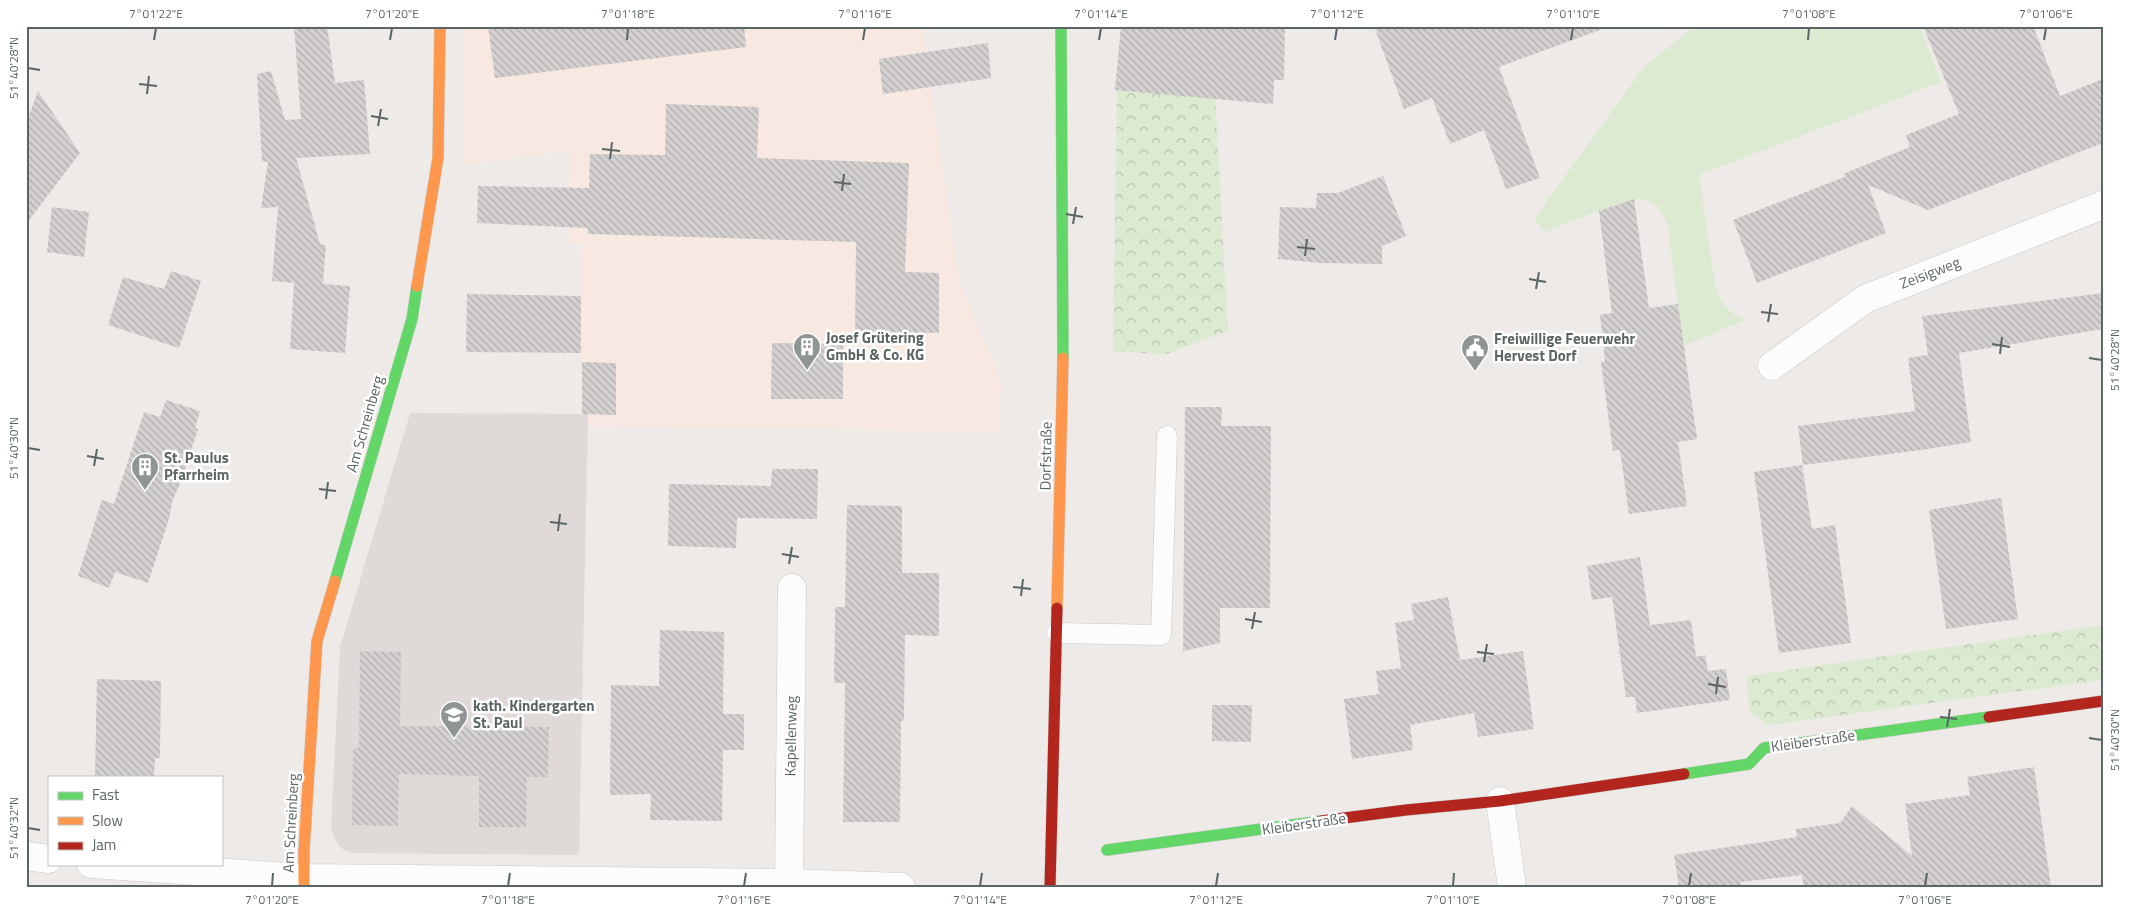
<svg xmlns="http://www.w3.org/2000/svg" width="2129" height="913" viewBox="0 0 2129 913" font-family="'Titillium Web',sans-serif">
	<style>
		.commercial { fill: #f7e9e1 }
		.education { fill: #dfdad7 }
		.green { fill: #dcead1 }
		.forest { fill: url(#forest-crowns) }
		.building { fill: url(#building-back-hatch) }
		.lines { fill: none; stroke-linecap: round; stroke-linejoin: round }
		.lane-casing { stroke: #c8c9c8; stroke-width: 21 }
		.street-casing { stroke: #c8c9c8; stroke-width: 29 }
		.fast-casing { stroke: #c8c9c8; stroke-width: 12 }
		.slow-casing { stroke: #c8c9c8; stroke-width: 12 }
		.jam-casing { stroke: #c8c9c8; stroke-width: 12 }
		.lane { stroke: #fcfcfc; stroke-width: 20 }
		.street { stroke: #fcfcfc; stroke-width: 28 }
		.fast { stroke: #63d668; stroke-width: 11 }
		.slow { stroke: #ff974d; stroke-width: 11 }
		.jam { stroke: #b3261e; stroke-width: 11 }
		.ticks { fill: none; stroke: #5c6566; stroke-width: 2 }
		.labels { text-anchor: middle; stroke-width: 5; stroke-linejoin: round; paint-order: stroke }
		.street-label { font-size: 15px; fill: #5c6566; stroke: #fff }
		.poi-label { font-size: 15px; font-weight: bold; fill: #5c6566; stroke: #fff; text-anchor: start }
		.neatline { fill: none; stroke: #5c6566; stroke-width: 2 }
		.ticks-label { font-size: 12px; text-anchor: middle; fill: #5c6566 }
	</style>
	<defs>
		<pattern id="forest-crowns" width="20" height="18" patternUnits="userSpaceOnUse" patternTransform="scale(1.25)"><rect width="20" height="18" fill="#dcead1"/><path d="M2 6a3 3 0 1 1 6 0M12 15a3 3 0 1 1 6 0" fill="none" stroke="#b6c1ad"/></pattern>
		<pattern id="building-back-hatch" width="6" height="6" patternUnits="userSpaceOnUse" patternTransform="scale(1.25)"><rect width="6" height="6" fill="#d4d1d0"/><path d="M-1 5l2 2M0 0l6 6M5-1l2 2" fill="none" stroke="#afadad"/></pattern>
	</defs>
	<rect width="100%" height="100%" fill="#edeae8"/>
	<polygon class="commercial" points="485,26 922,26 959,280 1001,382 999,432 588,426 588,414 582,414 580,396 582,245 569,244 570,151 464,165 464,29"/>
	<polygon class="education" points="410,413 588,414 579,855 353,853 342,849 334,838 331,829 340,647"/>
	<path class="green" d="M 1695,26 L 1920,26 L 1941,82 L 1699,175 L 1715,285 C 1721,304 1727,311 1745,320 L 1683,346 L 1668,225 C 1663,214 1659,203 1646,200 C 1629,195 1564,225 1545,232 L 1534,219 L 1644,67 Z"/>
	<g class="forest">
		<polygon points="1117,87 1215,94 1228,331 1166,354 1113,352"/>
		<polygon points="2103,625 2103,680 1768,725 1750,713 1746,676"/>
	</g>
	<g class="building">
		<polygon points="294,26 327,26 335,83 364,80 370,154 296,158 320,244 326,245 323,284 350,286 345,353 290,349 294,283 272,281 278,207 261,208 268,162 262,161 257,74 271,71 285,120 301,119"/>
		<polygon points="488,26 744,26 746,47 495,78"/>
		<polygon points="1121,26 1285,26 1284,80 1274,80 1273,104 1115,90"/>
		<polygon points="1374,26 1600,26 1600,30 1499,67 1540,178 1506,189 1484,130 1450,144 1432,98 1404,109"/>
		<polygon points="1923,26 2033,26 2060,96 2103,79 2103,143 1928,210 1868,185 1886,233 1757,283 1733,220 1847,176 1843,174 1910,147 1906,135 1959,114"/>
		<polygon points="988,43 991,78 883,94 879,59"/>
		<polygon points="38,91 80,153 26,224 26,124"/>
		<polygon points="666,104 759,107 757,158 909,163 905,272 939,273 939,333 855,332 856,242 588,234 588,228 477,223 478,186 589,188 590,154 665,155"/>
		<polygon points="1383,176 1406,236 1382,246 1382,264 1321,263 1278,259 1280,207 1316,208 1317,193 1338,193"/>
		<polygon points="1634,199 1649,308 1678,304 1697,439 1678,442 1687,506 1629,514 1620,450 1613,451 1601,362 1605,361 1600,315 1612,313 1599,211"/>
		<polygon points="52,207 89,212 84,257 47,252"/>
		<polygon points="171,271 201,281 179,348 108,325 123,277 164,289"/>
		<polygon points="2103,293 2103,329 1959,353 1971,442 1921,450 1803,465 1798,426 1915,411 1908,358 1928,355 1922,316"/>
		<polygon points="467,294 581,296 581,353 466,352"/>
		<polygon points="772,343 843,344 843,399 771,399"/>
		<polygon points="582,362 616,363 616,415 582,414"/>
		<polygon points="166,400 200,411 195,428 198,429 182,479 172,502 169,519 148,583 115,572 109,588 78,576 102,500 114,504 144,412 160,417"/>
		<polygon points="1185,407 1222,407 1221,426 1271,426 1270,608 1220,608 1220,643 1183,651"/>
		<polygon points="1802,465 1812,529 1835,525 1851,643 1779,653 1754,472"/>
		<polygon points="772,469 818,469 817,519 737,518 736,548 668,546 669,484 771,486"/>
		<polygon points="2001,498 2018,619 1946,629 1929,510"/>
		<polygon points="847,505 902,506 902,573 939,573 939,636 905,635 904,721 901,721 900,822 843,822 845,683 834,683 835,624 835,607 845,607"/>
		<polygon points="1640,557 1650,625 1691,620 1696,657 1705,655 1708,671 1726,669 1730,700 1637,713 1635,697 1626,697 1612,597 1592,600 1587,566"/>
		<polygon points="1448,597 1460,660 1523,651 1534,729 1478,737 1474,713 1410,725 1413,750 1352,759 1344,699 1379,694 1376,671 1401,668 1395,623 1414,620 1411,604"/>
		<polygon points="660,630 724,632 723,714 744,714 744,750 723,750 722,821 650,820 651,794 610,795 611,685 659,686"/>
		<polygon points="360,651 401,652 400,726 549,727 548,777 527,777 526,827 479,827 479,776 399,774 398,826 352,825 353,748 359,748"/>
		<polygon points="97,679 161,681 160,758 155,758 154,777 95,777"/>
		<polygon points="1212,705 1252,705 1251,742 1212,741"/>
		<polygon points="2034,767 2051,887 1804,887 1802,875 1741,882 1741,887 1679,887 1674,855 1797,837 1796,829 1840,823 1852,806 1912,856 1905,804 1970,795 1967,777"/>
	</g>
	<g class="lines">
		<defs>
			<polyline id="lane" points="1057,633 1161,635 1167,436"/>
			<g id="street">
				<polyline points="1772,366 1865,299 2103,205"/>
				<polyline points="1500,801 1512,887"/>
				<polyline points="26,856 49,859"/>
				<polyline points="91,864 304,878 789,883 901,887"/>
				<polyline points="789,883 792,588"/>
			</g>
			<g id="fast">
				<polyline points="1061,26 1063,358"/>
				<polyline points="335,581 412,319 417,286"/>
				<polyline points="1684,774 1749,764 1764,748 1989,717"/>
				<polyline points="1107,850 1321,821"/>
			</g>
			<g id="slow">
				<polyline points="417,286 438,158 440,26"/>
				<polyline points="1057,608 1063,358"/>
				<polyline points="304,887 304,851 317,641 335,581"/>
			</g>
			<g id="jam">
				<polyline points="1989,717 2103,701"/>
				<polyline points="1321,821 1406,810 1500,801 1684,774"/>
				<polyline points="1050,887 1057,608"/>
			</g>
		</defs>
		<use href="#lane" class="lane-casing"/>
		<use href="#street" class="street-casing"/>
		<use href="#fast" class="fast-casing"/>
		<use href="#slow" class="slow-casing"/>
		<use href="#jam" class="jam-casing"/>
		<use href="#lane" class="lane"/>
		<use href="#street" class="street"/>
		<use href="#fast" class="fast"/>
		<use href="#slow" class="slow"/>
		<use href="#jam" class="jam"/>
	</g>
	<path class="ticks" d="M 154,40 L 156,28M 390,40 L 392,28M 627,40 L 628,28M 863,40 L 865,28M 1099,40 L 1101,28M 1335,40 L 1337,28M 1571,40 L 1573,28M 1808,40 L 1809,28M 2044,40 L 2046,28M 28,68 L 40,70M 139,84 L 157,86M 147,94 L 149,76M 371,116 L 388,119M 378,126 L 381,109M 602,149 L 620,151M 610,159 L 612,142M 834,182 L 851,184M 842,191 L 844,174M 1066,214 L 1083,217M 1073,224 L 1076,207M 1297,247 L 1315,249M 1305,256 L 1307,239M 1529,279 L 1546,282M 1536,289 L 1539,272M 1761,312 L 1778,314M 1768,322 L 1771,304M 1992,344 L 2010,347M 2000,354 L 2002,337M 2089,358 L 2102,360M 28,448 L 40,450M 87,456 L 104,459M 94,466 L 97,449M 319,489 L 336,491M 326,499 L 328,482M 550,522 L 567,524M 558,531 L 560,514M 782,554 L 799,557M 789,564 L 792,547M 1013,587 L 1031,589M 1021,596 L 1023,579M 1245,619 L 1262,622M 1252,629 L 1255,612M 1477,652 L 1494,654M 1484,662 L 1487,644M 1708,684 L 1726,687M 1716,694 L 1718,677M 1940,717 L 1957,719M 1947,727 L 1950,709M 2089,738 L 2102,740M 28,828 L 40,830M 272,886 L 273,873M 508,886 L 510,873M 744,886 L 746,873M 980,886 L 982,873M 1216,886 L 1218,873M 1453,886 L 1454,873M 1689,886 L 1691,873M 1925,886 L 1927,873"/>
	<defs>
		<symbol id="building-pin" viewBox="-11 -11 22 30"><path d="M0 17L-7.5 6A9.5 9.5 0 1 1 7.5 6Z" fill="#8f9494" stroke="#fff"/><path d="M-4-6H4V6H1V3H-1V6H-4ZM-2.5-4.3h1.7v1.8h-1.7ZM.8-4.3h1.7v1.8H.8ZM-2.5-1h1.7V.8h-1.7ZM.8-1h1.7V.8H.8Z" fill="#fff"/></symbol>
		<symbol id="civic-pin" viewBox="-11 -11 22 30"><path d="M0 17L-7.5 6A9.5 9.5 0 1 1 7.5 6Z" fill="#8f9494" stroke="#fff"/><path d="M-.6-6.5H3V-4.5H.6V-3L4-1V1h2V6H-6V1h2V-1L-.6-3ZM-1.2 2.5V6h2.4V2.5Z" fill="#fff"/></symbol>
		<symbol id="school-pin" viewBox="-11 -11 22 30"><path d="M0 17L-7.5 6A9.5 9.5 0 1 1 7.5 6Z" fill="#8f9494" stroke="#fff"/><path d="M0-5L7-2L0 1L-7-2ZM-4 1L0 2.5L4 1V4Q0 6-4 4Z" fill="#fff"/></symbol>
	</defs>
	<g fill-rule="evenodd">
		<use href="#building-pin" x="791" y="331" width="32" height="43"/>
		<use href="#civic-pin" x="1459" y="332" width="32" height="43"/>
		<use href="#building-pin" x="129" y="451" width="32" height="43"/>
		<use href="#school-pin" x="438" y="699" width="32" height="43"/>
	</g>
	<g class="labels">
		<g class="street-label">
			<text transform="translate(1930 273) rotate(-21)" y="5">Zeisigweg</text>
			<text transform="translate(365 424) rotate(-74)" y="5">Am Schreinberg</text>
			<text transform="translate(1046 456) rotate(-89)" y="5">Dorfstraße</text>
			<text transform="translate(791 736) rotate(-89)" y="5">Kapellenweg</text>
			<text transform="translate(1813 741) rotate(-8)" y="5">Kleiberstraße</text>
			<text transform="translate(291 823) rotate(-87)" y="5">Am Schreinberg</text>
			<text transform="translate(1304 824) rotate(-8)" y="5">Kleiberstraße</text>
		</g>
		<g class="poi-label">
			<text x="826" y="343">Josef Grütering<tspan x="826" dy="17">GmbH &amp; Co. KG</tspan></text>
			<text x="1494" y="344">Freiwillige Feuerwehr<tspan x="1494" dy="17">Hervest Dorf</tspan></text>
			<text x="164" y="463">St. Paulus<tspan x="164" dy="17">Pfarrheim</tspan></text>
			<text x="473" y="711">kath. Kindergarten<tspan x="473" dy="17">St. Paul</tspan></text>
		</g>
	</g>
	<rect width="2129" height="913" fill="none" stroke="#ffffff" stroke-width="55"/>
	<rect x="48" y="776" width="175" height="90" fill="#ffffff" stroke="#bec1c2"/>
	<rect x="58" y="792" width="25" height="8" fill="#63d668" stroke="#bec1c2"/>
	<text x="92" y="800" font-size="15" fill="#5c6566">Fast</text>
	<rect x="58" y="817" width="25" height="8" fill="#ff974d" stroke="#bec1c2"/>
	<text x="92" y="826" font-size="15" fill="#5c6566">Slow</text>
	<rect x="58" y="842" width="25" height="8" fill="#b3261e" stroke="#bec1c2"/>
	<text x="92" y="850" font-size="15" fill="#5c6566">Jam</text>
	<rect x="28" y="28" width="2074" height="858" class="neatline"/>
	<g class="ticks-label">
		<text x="156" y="18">7°01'22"E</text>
		<text x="392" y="18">7°01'20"E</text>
		<text x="628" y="18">7°01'18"E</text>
		<text x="865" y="18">7°01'16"E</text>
		<text x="1101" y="18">7°01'14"E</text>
		<text x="1337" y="18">7°01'12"E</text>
		<text x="1573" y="18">7°01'10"E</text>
		<text x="1809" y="18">7°01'08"E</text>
		<text x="2046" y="18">7°01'06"E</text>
		<text transform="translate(14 68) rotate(-90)" y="4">51°40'28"N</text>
		<text transform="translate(2115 360) rotate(-90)" y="4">51°40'28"N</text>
		<text transform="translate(14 448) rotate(-90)" y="4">51°40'30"N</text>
		<text transform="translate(2115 740) rotate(-90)" y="4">51°40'30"N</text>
		<text transform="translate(14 828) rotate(-90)" y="4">51°40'32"N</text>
		<text x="272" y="904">7°01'20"E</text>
		<text x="508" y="904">7°01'18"E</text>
		<text x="744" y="904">7°01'16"E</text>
		<text x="980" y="904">7°01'14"E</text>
		<text x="1216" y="904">7°01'12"E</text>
		<text x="1453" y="904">7°01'10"E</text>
		<text x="1689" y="904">7°01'08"E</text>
		<text x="1925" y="904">7°01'06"E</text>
	</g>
</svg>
